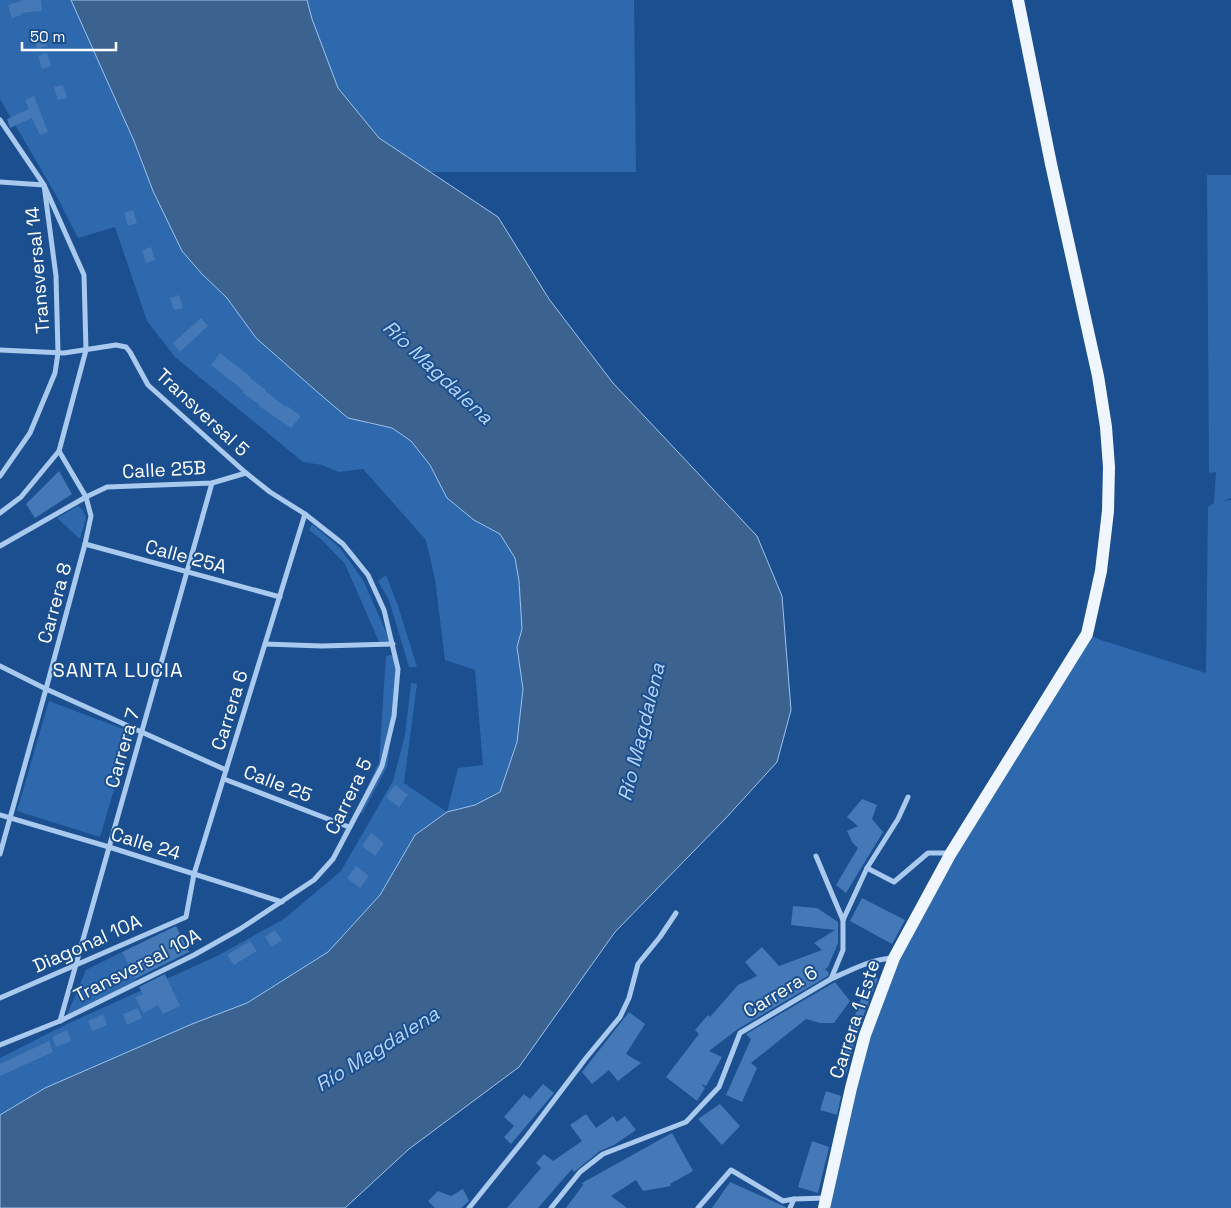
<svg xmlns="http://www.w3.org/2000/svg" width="1231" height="1208" viewBox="0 0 1231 1208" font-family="'Space Grotesk',sans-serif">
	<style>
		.green { fill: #2e69ad }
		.water { fill: #3c6290; stroke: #9cc4f0 }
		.building { fill: #4478b7 }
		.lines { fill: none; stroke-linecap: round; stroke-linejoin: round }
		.street { stroke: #a9c9ee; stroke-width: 5 }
		.primary { stroke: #f0f6ff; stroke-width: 12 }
		.labels { text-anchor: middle; stroke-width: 4; stroke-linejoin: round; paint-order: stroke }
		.street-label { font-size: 19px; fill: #fff; stroke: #1b4f8f }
		.water-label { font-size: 20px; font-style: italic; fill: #b5d3f5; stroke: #1b4f8f }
		.neighbourhood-label { font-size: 20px; letter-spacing: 1px; fill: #fff; stroke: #1b4f8f }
	</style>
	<rect width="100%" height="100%" fill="#1b4f8f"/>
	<g class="green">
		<polygon points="0,0 71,0 134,141 153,191 182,251 202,274 227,298 256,338 322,396 369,424 392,428 411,441 430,465 447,498 474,520 500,534 515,558 519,581 522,629 517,647 523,689 517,742 500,792 475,805 447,812 415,835 380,895 328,952 247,1003 192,1024 45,1088 0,1115 0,1058 67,1024 215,957 284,919 341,871 393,781 405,735 411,683 417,684 404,783 447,812 458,768 483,765 475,670 445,660 435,579 426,540 363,469 339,472 322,465 303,462 175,357 147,321 115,227 78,238 56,195 0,99"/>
		<polygon points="307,0 634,0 636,172 430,172 379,138 338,88 312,19"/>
		<polygon points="1207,175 1231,175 1231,498 1223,501 1231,500 1231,1208 824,1208 881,994 951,853 1087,634 1101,640 1206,673 1208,507 1214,503 1216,472 1209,473"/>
		<polygon points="78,506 83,510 86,518 80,539 57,518"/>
		<polygon points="312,524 340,548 363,580 391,643 380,644 345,564 322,540 309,530"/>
		<polygon points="386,575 398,606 417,667 409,667 389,600 378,581"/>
		<polygon points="396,654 397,697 387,767 362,814 357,810 379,762 386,656"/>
		<polygon points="49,701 131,732 100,837 17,811"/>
		<polygon points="122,952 136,981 67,1015 86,970"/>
	</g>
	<polygon class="water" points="71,0 307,0 312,19 338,88 379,138 498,217 549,299 613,383 757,536 782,596 791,710 777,762 726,818 615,932 519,1067 409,1149 345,1208 0,1208 0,1115 45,1088 192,1024 247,1003 328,952 380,895 415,835 447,812 475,805 500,792 517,742 523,689 517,647 522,629 519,581 515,558 500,534 474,520 447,498 430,465 411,441 392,428 348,418 322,396 256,338 227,298 202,274 182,251 153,191 134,141"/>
	<g class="building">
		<polygon points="25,0 41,0 42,11 21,13 21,15 12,18 8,5"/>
		<polygon points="43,33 47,46 37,49 34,36"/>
		<polygon points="47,53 51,66 42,69 38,56"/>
		<polygon points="63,85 67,98 58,100 54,87"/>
		<polygon points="34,96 48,132 40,135 32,118 10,128 7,119 29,109 25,100"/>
		<polygon points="133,210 137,223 128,226 124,213"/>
		<polygon points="151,247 155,260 146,263 142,250"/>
		<polygon points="179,295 183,308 174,310 170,298"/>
		<polygon points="201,318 208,326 180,352 173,343"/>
		<polygon points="220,353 251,377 250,378 266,390 265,391 286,407 287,406 301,416 291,428 259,406 260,405 243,393 244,391 211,365"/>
		<polygon points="59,471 72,494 35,518 26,504"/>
		<polygon points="395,785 408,795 399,807 386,797"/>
		<polygon points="862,799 877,805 872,819 883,832 846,893 836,885 858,848 852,842 847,831 858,826 847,817"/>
		<polygon points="371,833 384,843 375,856 362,846"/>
		<polygon points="356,866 369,876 360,888 347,878"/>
		<polygon points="862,898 905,920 892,944 850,921"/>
		<polygon points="793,906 817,908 838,922 838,943 828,967 825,969 829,973 828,976 738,1029 709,1051 722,1057 706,1086 701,1084 705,1088 697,1101 666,1077 699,1034 695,1030 708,1015 710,1017 738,985 757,976 745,962 762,947 779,966 822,950 814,943 835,930 791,925"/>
		<polygon points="176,926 189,952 135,979 122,952"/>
		<polygon points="275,930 282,940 272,947 265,937"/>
		<polygon points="250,941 257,951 234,965 227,955"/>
		<polygon points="165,974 180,1006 163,1014 158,1005 143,1013 135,997 143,994 139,987"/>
		<polygon points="872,978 878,978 857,1032 846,1074 838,1071 836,1067 865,988"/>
		<polygon points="835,982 850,1001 834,1023 820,1023 806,1019 751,1063 757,1068 742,1102 726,1095 751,1039 746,1034"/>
		<polygon points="138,1008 142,1018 127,1025 123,1014"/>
		<polygon points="629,1012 645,1024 626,1054 641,1063 618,1081 609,1070 592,1084 582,1072"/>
		<polygon points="103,1014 107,1025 92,1031 88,1021"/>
		<polygon points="67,1030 71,1041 56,1047 52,1037"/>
		<polygon points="49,1041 53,1052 0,1076 0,1064"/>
		<polygon points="543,1084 554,1093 511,1144 504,1137 514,1126 504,1117 524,1094 530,1099"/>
		<polygon points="826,1091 841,1096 837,1115 820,1110"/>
		<polygon points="720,1104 740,1126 722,1145 698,1119"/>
		<polygon points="586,1114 596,1128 613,1116 617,1122 625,1116 636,1130 614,1145 600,1151 574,1172 572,1169 538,1208 507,1208 541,1168 536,1163 544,1154 553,1161 582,1141 570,1125"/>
		<polygon points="672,1133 693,1171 670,1184 671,1186 643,1191 636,1180 611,1196 627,1208 566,1208 583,1185 582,1183"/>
		<polygon points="812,1141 829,1147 818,1193 798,1187"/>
		<polygon points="730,1182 786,1207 786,1208 712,1208"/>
		<polygon points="463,1189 469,1201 461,1208 435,1208 428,1201 438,1191 451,1196"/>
	</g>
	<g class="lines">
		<g class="street">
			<polyline points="0,120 44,185 56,276 58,353 55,373 30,433 0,476"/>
			<polyline points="0,182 44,185 84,275 86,350 59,451 21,497 0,513"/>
			<polyline points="0,350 64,353 116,345 126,347 130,352 148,385 246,473 270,492 305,514 343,544 368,575 384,610 398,669 394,716 382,766 333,859 314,880 240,929 194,955 60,1021 0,1045"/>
			<polyline points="85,544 280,597"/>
			<polyline points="0,546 86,497 107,487 212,483 246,473"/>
			<polyline points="265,644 322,646 393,644"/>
			<polyline points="0,666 46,689 226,770"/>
			<polyline points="224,779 349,827"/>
			<polyline points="0,815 109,847 282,902"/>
			<polyline points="0,854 46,689 85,544 91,516 86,497 59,451"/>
			<polyline points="816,856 843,920"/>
			<polyline points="867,868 894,882 928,853 949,853"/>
			<path d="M 831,979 C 851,970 871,959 894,958"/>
			<polyline points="0,998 186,917 194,874 305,514"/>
			<polyline points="60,1021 212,483"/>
			<polyline points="469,1208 527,1136 586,1058 620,1017 629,998 638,964 660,937 676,913"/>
			<polyline points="551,1208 580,1172 603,1154 686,1122 719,1087 740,1033 831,979 843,950 843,920 867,868 898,819 908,797"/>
			<polyline points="698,1208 731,1170 783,1201 794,1199 826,1198"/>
			<polyline points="790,1208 794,1199"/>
		</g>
		<polyline class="primary" points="824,1208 851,1088 865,1035 894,958 951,853 1087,634 1101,571 1108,511 1109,467 1106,427 1098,376 1051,164 1018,0"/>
	</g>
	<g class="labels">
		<g class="street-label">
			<text transform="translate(37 270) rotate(-95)" y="7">Transversal 14</text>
			<text transform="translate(203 412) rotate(43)" y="7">Transversal 5</text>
			<text transform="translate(164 469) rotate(-3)" y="7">Calle 25B</text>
			<text transform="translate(186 556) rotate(15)" y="7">Calle 25A</text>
			<text transform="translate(54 603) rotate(-75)" y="7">Carrera 8</text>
			<text transform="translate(229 710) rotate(-73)" y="7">Carrera 6</text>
			<text transform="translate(122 748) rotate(-74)" y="7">Carrera 7</text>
			<text transform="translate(278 783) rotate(21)" y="7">Calle 25</text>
			<text transform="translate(348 796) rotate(-64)" y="7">Carrera 5</text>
			<text transform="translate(146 843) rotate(17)" y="7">Calle 24</text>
			<text transform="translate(87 943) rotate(-24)" y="7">Diagonal 10A</text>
			<text transform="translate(137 965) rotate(-27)" y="7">Transversal 10A</text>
			<text transform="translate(780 991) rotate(-31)" y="7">Carrera 6</text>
			<text transform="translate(854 1019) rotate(-72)" y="7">Carrera 1 Este</text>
		</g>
		<g class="water-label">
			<text transform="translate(438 372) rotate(43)" y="7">Río Magdalena</text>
			<text transform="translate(641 732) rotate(-76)" y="7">Río Magdalena</text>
			<text transform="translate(377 1049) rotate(-32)" y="7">Río Magdalena</text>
		</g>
		<g class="neighbourhood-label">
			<text x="118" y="677">SANTA LUCIA</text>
		</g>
	</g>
	<path d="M22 42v8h94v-8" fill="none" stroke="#ffffff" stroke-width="2.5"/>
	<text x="30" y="42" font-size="15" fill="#ffffff" stroke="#1b4f8f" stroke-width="4" paint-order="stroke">50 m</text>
</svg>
